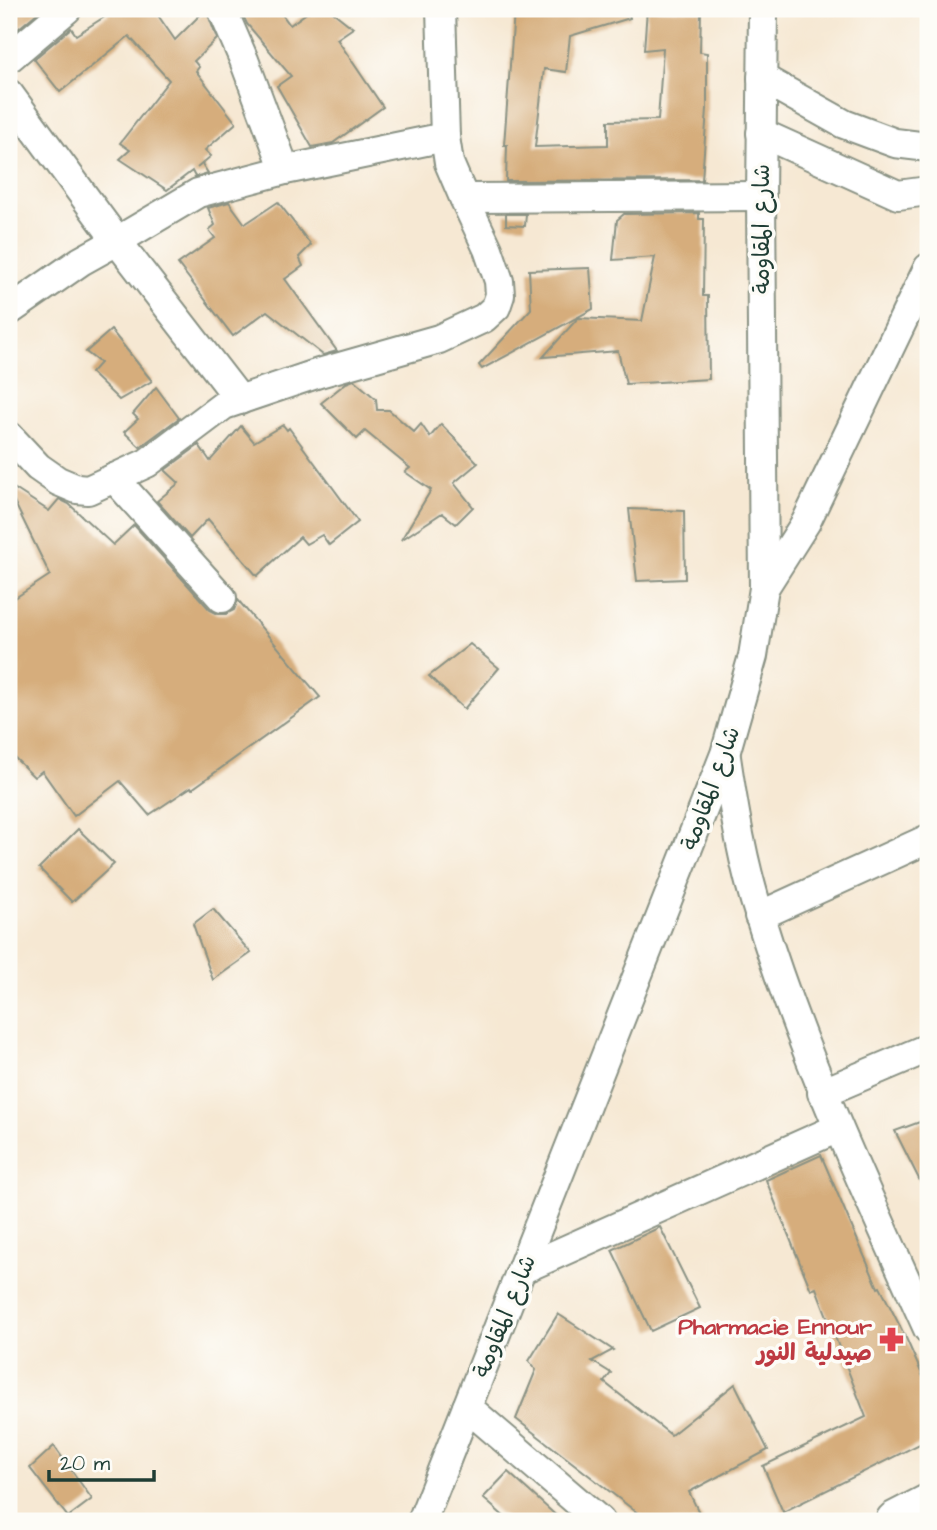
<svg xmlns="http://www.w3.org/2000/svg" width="937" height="1530" viewBox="0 0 937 1530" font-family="'Architects Daughter','Playpen Sans Arabic',sans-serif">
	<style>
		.building { fill: #d6ad7b }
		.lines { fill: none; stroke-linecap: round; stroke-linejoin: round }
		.minor-casing { stroke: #8a9284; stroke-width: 32 }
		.primary-casing { stroke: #8a9284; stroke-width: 42 }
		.minor { stroke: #fff; stroke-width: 28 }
		.primary { stroke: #fff; stroke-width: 38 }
		.labels { text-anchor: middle; stroke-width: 7; stroke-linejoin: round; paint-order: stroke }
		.street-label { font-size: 23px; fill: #1f3d34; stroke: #fdfcf7 }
		.health-label { font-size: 23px; font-weight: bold; fill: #be3a42; stroke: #fdfcf7; text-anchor: end }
	</style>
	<rect width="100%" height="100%" fill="#fdfcf7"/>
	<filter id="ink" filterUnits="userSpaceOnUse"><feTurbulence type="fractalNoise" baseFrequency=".0143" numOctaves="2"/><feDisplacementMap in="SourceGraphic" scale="14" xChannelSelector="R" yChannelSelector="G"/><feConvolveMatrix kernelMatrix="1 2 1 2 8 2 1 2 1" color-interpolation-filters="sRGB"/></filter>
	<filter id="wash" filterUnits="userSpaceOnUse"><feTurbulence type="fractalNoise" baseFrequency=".00686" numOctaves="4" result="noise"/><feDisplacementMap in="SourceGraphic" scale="28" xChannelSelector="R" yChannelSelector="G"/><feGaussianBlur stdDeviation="1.57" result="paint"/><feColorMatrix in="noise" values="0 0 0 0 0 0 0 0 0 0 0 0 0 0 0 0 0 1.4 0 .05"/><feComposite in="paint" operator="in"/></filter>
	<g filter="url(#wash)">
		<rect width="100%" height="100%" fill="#f6e8d3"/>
		<g id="blocks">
			<g class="building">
				<polygon points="9,9 42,9 13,33 9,27"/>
				<polygon points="105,9 163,9 157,14 175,40 206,9 217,39 194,61 199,67 196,71 236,123 205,150 211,156 197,168 202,164 208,173 195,177 192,171 167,190 120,159 130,150 120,143 169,80 129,36 60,92 34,59 71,28 76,35 109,14"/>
				<polygon points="240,9 278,9 290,25 312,9 329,9 353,28 337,39 383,107 333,143 312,147 277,86 291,76 247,24"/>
				<polygon points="628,9 630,18 570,36 566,72 544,69 535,147 608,145 608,121 658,120 663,48 644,50 647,9 701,11 700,52 707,53 707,109 702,180 506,181 507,145 504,145 514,12"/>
				<polygon points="229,202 245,224 278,202 311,245 299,257 303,266 285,279 337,351 323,355 267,311 233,336 178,264 215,238 209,230 215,225 208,208"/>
				<polygon points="699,213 699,219 704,219 703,296 708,296 709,379 626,384 618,351 543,357 578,318 642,321 655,257 613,260 617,220 624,214"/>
				<polygon points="506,214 526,214 525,226 506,225"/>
				<polygon points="590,268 593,309 482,369 479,365 531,309 529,270"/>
				<polygon points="111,330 152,381 119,400 91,373 100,363 86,352"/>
				<polygon points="354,380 376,399 377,410 389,410 414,432 421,424 430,437 441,424 478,463 454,483 473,507 456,524 442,513 401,540 431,490 405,472 410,468 365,431 357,439 321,403 346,383"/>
				<polygon points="156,387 179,418 140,447 124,432 138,419 133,414"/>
				<polygon points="283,425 287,430 289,428 358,522 329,545 322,535 306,544 300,537 257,576 208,519 190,538 157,501 179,483 165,470 199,445 210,461 241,426 254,442"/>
				<polygon points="9,485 49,511 59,499 69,504 113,545 134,525 210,610 218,614 226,614 234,610 238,600 320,697 192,789 191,787 149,815 120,781 74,816 42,771 34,777 9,752 9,602 50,575 9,491"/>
				<polygon points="629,509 684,511 685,579 637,581"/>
				<polygon points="470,644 499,668 464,709 429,676"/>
				<polygon points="78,829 114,864 72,902 39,868"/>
				<polygon points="213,909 251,953 213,980 193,924"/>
				<polygon points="928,1119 928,1197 895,1131"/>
				<polygon points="821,1155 878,1288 880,1287 906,1338 928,1388 928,1440 783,1512 763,1466 866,1417 816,1288 811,1290 766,1180"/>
				<polygon points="660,1227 700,1308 651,1331 612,1250"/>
				<polygon points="558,1314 613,1350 592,1361 611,1373 604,1382 671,1435 735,1384 768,1450 689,1492 703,1521 648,1521 516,1419 536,1370 529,1361"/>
				<polygon points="54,1446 92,1499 68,1517 30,1468"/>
				<polygon points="508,1472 562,1521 509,1521 483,1498"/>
			</g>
		</g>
	</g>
	<g filter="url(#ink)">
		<use href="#blocks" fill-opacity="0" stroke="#8a9284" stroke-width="2"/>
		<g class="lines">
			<defs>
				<g id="minor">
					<polyline points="222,9 244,60 285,170"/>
					<polyline points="441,9 445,137 449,163 464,198 761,196"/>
					<polyline points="9,58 67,9"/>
					<polyline points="762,78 844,124 895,143 928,147"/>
					<polyline points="9,94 117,241 81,261 9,311"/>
					<polyline points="761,133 898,195 928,191"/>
					<polyline points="240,400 117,241 198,193 285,170 445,137"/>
					<polyline points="9,436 38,467 58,481 77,489 88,490 147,463 224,405 319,373 439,339 484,318 496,307 500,295 499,281 488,249 464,198"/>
					<polyline points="114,478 222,598"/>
					<polyline points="764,588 806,522 928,268"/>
					<path d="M 726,757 C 734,811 743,865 760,917 C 804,1059 867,1194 928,1329"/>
					<polyline points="759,916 928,839"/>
					<polyline points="822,1093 928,1048"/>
					<polyline points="523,1269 838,1128"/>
					<polyline points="467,1407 600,1521"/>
					<polyline points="422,1521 725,754 753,656 764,588 761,196 763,9"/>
				</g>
				<polyline id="primary" points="895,1521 928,1504"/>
			</defs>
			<use href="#minor" class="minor-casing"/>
			<use href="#primary" class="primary-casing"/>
			<use href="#minor" class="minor"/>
			<use href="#primary" class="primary"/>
		</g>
	</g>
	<defs>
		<symbol id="pharmacy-bare" viewBox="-9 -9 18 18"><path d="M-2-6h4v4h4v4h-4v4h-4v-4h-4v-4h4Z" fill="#e0444e" stroke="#fdfcf7" stroke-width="2.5" paint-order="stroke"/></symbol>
	</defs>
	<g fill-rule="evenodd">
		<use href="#pharmacy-bare" x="874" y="1322" width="35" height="35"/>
	</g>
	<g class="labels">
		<g class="street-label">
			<text transform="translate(761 229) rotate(-90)" y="8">شارع المقاومة</text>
			<text transform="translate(710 788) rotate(-70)" y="8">شارع المقاومة</text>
			<text transform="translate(504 1316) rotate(-68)" y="8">شارع المقاومة</text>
		</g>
		<g class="health-label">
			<text x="872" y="1334">Pharmacie Ennour<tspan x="872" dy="26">صيدلية النور</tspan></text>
		</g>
	</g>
	<rect width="937" height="1530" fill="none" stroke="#fdfcf7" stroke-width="35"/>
	<path d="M49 1470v10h105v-10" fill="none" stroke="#1f3d34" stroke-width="3.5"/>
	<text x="60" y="1470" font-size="21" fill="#1f3d34" stroke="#fdfcf7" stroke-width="5" paint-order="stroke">20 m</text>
</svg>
